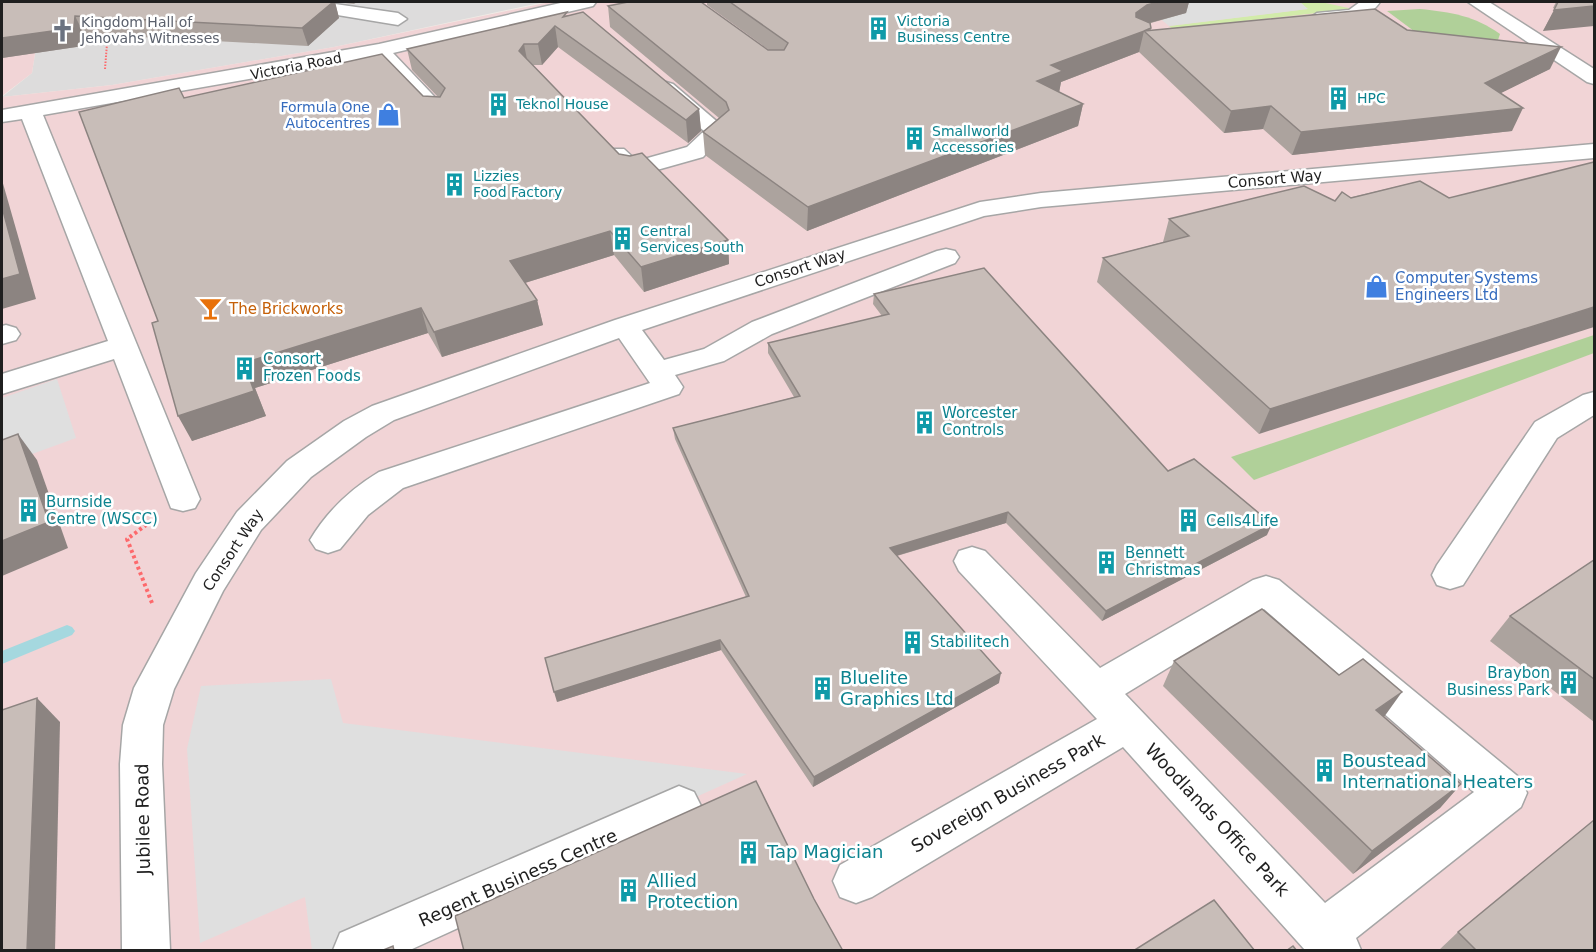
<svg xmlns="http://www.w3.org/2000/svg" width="1596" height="952" viewBox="0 0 1596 952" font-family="'DejaVu Sans',sans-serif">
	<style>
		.residential { fill: #dddcdc }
		.commercial { fill: #f1d4d6 }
		.grass { fill: #d2ebaa }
		.forest { fill: #b0d099 }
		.parking { fill: #dfdfdf }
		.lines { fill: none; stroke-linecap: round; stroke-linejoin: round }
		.stream { fill: #a5d8df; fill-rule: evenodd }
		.minor-casing { stroke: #a6a6a6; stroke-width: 3 }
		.path-far1 { stroke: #fd696c; stroke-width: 2; stroke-dasharray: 1.5 1.5; stroke-linecap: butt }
		.path { stroke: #fd696c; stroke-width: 4; stroke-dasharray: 3 3; stroke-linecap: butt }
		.minor { fill: #fff; fill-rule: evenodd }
		.wall { fill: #aca39e }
		.shaded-wall { fill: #8c8481 }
		.building { fill: #c8bdb8; stroke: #8c8481; stroke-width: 1.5 }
		.labels { text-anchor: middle; stroke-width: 5; stroke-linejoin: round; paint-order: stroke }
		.far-culture-label { font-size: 14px; fill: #0d838f; stroke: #fff; text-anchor: start }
		.far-worship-label { font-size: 14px; fill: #5b616d; stroke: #fff; text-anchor: start }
		.far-street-label { font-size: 14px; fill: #1f1f1f; stroke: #fff }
		.far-shop-label { font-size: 14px; fill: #366cbe; stroke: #fff; text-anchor: end }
		.street-label { font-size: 15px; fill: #1f1f1f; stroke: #fff }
		.shop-label { font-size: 15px; fill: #366cbe; stroke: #fff; text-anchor: start }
		.food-label { font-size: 15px; fill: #c56008; stroke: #fff; text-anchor: start }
		.culture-label { font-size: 15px; fill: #0d838f; stroke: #fff; text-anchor: start }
		.near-culture-label { font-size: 18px; fill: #0d838f; stroke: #fff; text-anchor: start }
		.near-street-label { font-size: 18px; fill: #1f1f1f; stroke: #fff }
	</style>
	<rect width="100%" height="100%" fill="#f0ebe5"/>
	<polygon class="residential" points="43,2 544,2 334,47 112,85 2,97 32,73"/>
	<g class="commercial">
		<polygon points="2,2 43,2 32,73 2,96"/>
		<polygon points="550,2 1594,2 1594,950 2,950 2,97 112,85 334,47"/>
	</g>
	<polygon class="grass" points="1300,2 1321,2 1353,9 1173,29 1169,26 1307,9"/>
	<g class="forest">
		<path d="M 1420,9 C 1451,12 1475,16 1500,34 L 1498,40 L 1426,40 L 1387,11 Z"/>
		<polygon points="1594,335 1594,353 1254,480 1231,457"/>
	</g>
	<g class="parking">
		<polygon points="1159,2 1300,2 1308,9 1169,26 1152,12"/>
		<polygon points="57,379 76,438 2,465 2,398"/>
		<polygon points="331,679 343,723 747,774 357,950 312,950 305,897 200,943 187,749 201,686"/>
	</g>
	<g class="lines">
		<polygon class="stream" points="67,625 72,627 75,631 72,635 2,664 2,651"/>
		<defs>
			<g id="minor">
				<polygon points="280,2 321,2 398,13 407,19 398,25 289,7"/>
				<polygon points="565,2 596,2 593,6 393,53 449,112 446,117 430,117 374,57 43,115 200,499 195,508 183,511 171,508 114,359 2,394 2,374 108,341 22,119 2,122 2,110 379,44"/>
				<path d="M 1360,2 L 1380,2 C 1376,8 1369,14 1362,18 C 1353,23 1314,28 1308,19 L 1317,13 L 1349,10 Z"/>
				<polygon points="1468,2 1489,2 1594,69 1594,84 1587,82"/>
				<polygon points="666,82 673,84 728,131 703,157 632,177 624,175 605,154 608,149 624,149 637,161 687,147 704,131 659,92 656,88 659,84"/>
				<path d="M 1594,144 L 1594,158 L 1041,207 L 984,216 L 642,330 L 664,360 L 704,349 L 752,322 L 937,251 L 946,249 L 955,251 L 959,257 L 955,263 L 772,334 L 724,361 L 675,375 L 683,387 L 679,394 L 403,488 L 368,515 L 340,549 L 328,553 L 316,549 L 310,540 C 327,511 351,489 379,472 L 650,383 L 619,338 L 394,420 L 366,437 L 311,477 L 261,530 L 223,591 L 174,689 L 163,725 L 162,764 L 170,950 L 122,950 L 120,764 L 123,725 L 134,688 L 196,573 L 237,512 L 287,461 L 344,421 L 372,406 L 615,320 L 980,202 L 1041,193 Z"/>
				<polygon points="6,325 16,328 20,334 16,340 2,344 2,326"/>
				<polygon points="1594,392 1594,415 1557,438 1463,585 1450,589 1437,585 1432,575 1437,565 1535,422 1583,395"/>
				<path d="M 972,547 L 985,551 L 1100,668 L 1253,580 L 1266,576 L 1279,580 L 1521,779 L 1527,793 L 1521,807 L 1356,938 L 1361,950 L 1305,950 L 1123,747 L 872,897 L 856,903 L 840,897 L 833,881 L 840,865 L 1097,719 L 959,571 L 954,561 L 959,551 ZM 1264,609 L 1474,792 L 1325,903 L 1125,694 Z"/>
				<polygon points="679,786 694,792 701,806 694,820 410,950 333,950 340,933"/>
			</g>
		</defs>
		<use href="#minor" class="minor-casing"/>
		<polyline class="path-far1" points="105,69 108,31"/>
		<polyline class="path" points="152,603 127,539 153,520"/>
		<use href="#minor" class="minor"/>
	</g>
	<g class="wall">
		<polygon points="2,2 357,2 354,4 335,2 339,18 308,46 84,34 83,46 2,58"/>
		<polygon points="707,2 1189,2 1186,13 1151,23 1151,30 1407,30 1550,69 1500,93 1512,131 1292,155 1263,129 1224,133 1139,52 1061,82 1059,92 1083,104 1078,126 807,231 705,155 703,132 719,118 610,27 608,6 769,50 707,5"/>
		<polygon points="1556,2 1594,2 1543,31 1555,9 1553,8"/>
		<polygon points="568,15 699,109 701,131 688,143 558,47 542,65 533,65 619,154 728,240 729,264 644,292 614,255 525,283 537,300 543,325 442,357 428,333 255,388 266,416 192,441 158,321 184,98 438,97 412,70 407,49"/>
		<polygon points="1420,181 1259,434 1097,282 1103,258 1163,242 1169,219 1335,201"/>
		<polygon points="874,294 1168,471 1267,535 1102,621 1006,523 897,556 999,683 813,787 721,650 557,702 746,597 675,439 673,428 794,397 768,353 768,343 882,316 873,304"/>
		<polygon points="1594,560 1594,722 1490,641 1510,616"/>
		<polygon points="1174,661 1384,717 1461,784 1440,808 1353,874 1163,686"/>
		<polygon points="1458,932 1594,951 1438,951"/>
	</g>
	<g class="shaded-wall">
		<polygon points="333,2 335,2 339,18 308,46 302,28"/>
		<polygon points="1158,2 1189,2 1186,13 1142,25 1131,34 1136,13 1147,5"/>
		<polygon points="1594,6 1594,26 1543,31 1554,10"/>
		<polygon points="75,16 84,34 83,46 2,58 2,38"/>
		<polygon points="555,26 558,47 542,65 538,44"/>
		<polygon points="1144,31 1139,52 1061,82 1059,93 1037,81 1051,65"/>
		<polygon points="524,44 528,65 519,51"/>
		<polygon points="1561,47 1550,69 1475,106 1485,83"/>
		<polygon points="1083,104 1078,126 807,231 808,207"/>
		<polygon points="1271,106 1263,129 1224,133 1231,111"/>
		<polygon points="1523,108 1512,131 1292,155 1301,132"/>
		<polygon points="699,109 701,131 688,143 686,120"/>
		<polygon points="2,180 36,299 2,309"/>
		<polygon points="610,231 614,255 515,286 510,261"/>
		<polygon points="728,240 729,264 644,292 641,267"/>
		<polygon points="537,300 543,325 442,357 434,332"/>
		<polygon points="1594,307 1594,327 1259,434 1270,409"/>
		<polygon points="421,308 428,333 255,388 266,416 192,441 178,416 244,363"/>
		<polygon points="18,434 37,460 68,548 2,576 2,541"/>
		<polygon points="1008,512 1006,523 889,558 890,548"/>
		<polygon points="1272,524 1267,535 1102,621 1106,611"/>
		<polygon points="720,640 721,650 557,702 554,692"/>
		<polygon points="1001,673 999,683 813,787 814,777"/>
		<polygon points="1402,692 1384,717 1359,735 1376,710"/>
		<polygon points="37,698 60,722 55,951 27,951"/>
		<polygon points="1461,784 1440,808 1353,874 1372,851"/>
	</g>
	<g class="building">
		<polygon points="2,2 333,2 302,28 75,16 74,28 2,38"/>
		<polygon points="628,2 701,2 768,50 784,50 788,43 730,2 1158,2 1147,5 1136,13 1136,17 1150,23 1151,28 1144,31 1375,9 1407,30 1561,47 1485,83 1523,108 1301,132 1271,106 1231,111 1144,31 1051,65 1063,71 1037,81 1083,104 808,207 703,132 729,110 726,102 608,6"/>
		<polygon points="1558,2 1594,2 1594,6 1554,10"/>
		<polygon points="567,12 563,17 583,12 699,109 686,120 555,26 538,44 524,44 519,51 619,154 630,156 642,153 728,240 641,267 610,231 510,261 537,300 434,332 421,308 244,363 254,391 178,416 152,323 158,321 79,112 179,88 184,98 382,54 423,96 440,97 445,88 407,49"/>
		<polygon points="1594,162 1594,307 1270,409 1103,258 1189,236 1169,219 1304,186 1335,201 1342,192 1351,198 1420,181 1449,198"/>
		<polygon points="2,207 20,274 2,279"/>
		<polygon points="984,268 1168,471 1194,459 1272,524 1106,611 1008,512 890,548 1001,673 814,777 720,640 554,692 545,658 749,596 673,428 800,396 768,343 889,314 874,294"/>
		<polygon points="18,434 49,522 2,541 2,440"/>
		<polygon points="1594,560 1594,679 1510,616"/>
		<polygon points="1262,609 1339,675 1363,659 1402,692 1376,710 1461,784 1372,851 1174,661"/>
		<polygon points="37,698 27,951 2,951 2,710"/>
		<polygon points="756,781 814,899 843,951 464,951 455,916"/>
		<polygon points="1594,820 1594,951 1477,951 1458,932"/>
		<polygon points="1214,900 1255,951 1133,951"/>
		<polygon points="393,946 394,951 381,951"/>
		<polygon points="1293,946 1297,951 1286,951"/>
	</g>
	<defs>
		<symbol id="building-bare" viewBox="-9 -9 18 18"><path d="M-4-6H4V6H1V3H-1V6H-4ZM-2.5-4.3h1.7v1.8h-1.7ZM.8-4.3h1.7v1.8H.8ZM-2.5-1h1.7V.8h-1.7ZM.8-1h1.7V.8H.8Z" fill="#0f9aa8" stroke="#fff" stroke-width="2.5" paint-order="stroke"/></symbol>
		<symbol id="church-bare" viewBox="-9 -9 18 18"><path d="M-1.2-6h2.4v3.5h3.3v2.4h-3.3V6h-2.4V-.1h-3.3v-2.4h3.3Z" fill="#6b7280" stroke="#fff" stroke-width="2.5" paint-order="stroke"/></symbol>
		<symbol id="shop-bare" viewBox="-9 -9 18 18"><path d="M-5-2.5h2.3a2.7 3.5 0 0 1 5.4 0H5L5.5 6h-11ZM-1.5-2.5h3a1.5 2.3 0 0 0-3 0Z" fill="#3f7fe0" stroke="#fff" stroke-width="2.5" paint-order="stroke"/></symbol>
		<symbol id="bar-bare" viewBox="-9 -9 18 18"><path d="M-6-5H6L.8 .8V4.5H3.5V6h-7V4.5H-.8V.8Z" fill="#e8710a" stroke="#fff" stroke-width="2.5" paint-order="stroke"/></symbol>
	</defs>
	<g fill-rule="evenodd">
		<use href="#building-bare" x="862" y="12" width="33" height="33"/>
		<use href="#church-bare" x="46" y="14" width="33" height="33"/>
		<use href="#building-bare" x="1322" y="82" width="33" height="33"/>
		<use href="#building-bare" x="482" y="88" width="33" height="33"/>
		<use href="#shop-bare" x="372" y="98" width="33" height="33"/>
		<use href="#building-bare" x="898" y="122" width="33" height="33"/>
		<use href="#building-bare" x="438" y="168" width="33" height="33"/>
		<use href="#building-bare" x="606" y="222" width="33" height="33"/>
		<use href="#shop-bare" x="1360" y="270" width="33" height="33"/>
		<use href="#bar-bare" x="194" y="292" width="33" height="33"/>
		<use href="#building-bare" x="228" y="352" width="33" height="33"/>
		<use href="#building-bare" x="908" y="406" width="33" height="33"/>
		<use href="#building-bare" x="12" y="494" width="33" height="33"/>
		<use href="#building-bare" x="1172" y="504" width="33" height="33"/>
		<use href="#building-bare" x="1090" y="546" width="33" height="33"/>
		<use href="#building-bare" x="896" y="626" width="33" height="33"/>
		<use href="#building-bare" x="1552" y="666" width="33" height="33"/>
		<use href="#building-bare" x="806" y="672" width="33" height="33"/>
		<use href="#building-bare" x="1308" y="754" width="33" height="33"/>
		<use href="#building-bare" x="732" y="836" width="33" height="33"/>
		<use href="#building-bare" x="612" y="874" width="33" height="33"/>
	</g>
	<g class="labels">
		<g class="far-culture-label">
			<text x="897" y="26">Victoria<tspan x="897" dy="16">Business Centre</tspan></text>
			<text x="1357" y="103">HPC</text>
			<text x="516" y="109">Teknol House</text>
			<text x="932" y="136">Smallworld<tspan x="932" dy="16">Accessories</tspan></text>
			<text x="473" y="181">Lizzies<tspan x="473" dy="16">Food Factory</tspan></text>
			<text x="640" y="236">Central<tspan x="640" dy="16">Services South</tspan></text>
		</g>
		<g class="far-worship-label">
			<text x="81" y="27">Kingdom Hall of<tspan x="81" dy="16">Jehovahs Witnesses</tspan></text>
		</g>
		<g class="far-street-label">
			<text transform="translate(296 66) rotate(-11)" y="5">Victoria Road</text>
		</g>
		<g class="far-shop-label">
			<text x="370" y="112">Formula One<tspan x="370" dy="16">Autocentres</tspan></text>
		</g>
		<g class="street-label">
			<text transform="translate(1275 179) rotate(-5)" y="5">Consort Way</text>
			<text transform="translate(800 268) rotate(-18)" y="5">Consort Way</text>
			<text transform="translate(233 550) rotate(-56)" y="5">Consort Way</text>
		</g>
		<g class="shop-label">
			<text x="1395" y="283">Computer Systems<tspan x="1395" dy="17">Engineers Ltd</tspan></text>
		</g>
		<g class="food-label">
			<text x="229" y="314">The Brickworks</text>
		</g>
		<g class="culture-label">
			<text x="263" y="364">Consort<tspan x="263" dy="17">Frozen Foods</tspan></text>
			<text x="942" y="418">Worcester<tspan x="942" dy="17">Controls</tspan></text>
			<text x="46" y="507">Burnside<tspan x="46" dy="17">Centre (WSCC)</tspan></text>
			<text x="1206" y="526">Cells4Life</text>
			<text x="1125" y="558">Bennett<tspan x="1125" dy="17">Christmas</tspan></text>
			<text x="930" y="647">Stabilitech</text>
			<text x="1550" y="678" text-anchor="end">Braybon<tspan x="1550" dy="17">Business Park</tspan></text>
		</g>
		<g class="near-culture-label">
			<text x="840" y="684">Bluelite<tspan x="840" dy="21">Graphics Ltd</tspan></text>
			<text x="1342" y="767">Boustead<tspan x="1342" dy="21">International Heaters</tspan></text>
			<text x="767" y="858">Tap Magician</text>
			<text x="647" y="887">Allied<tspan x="647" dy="21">Protection</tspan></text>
		</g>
		<g class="near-street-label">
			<text transform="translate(1008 793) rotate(-30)" y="6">Sovereign Business Park</text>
			<text transform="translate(143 819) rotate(-91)" y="6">Jubilee Road</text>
			<text transform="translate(1217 820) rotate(47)" y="6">Woodlands Office Park</text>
			<text transform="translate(518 878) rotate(-24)" y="6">Regent Business Centre</text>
		</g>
	</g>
	<rect width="1596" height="952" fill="none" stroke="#1f1f1f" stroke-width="6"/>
</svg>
